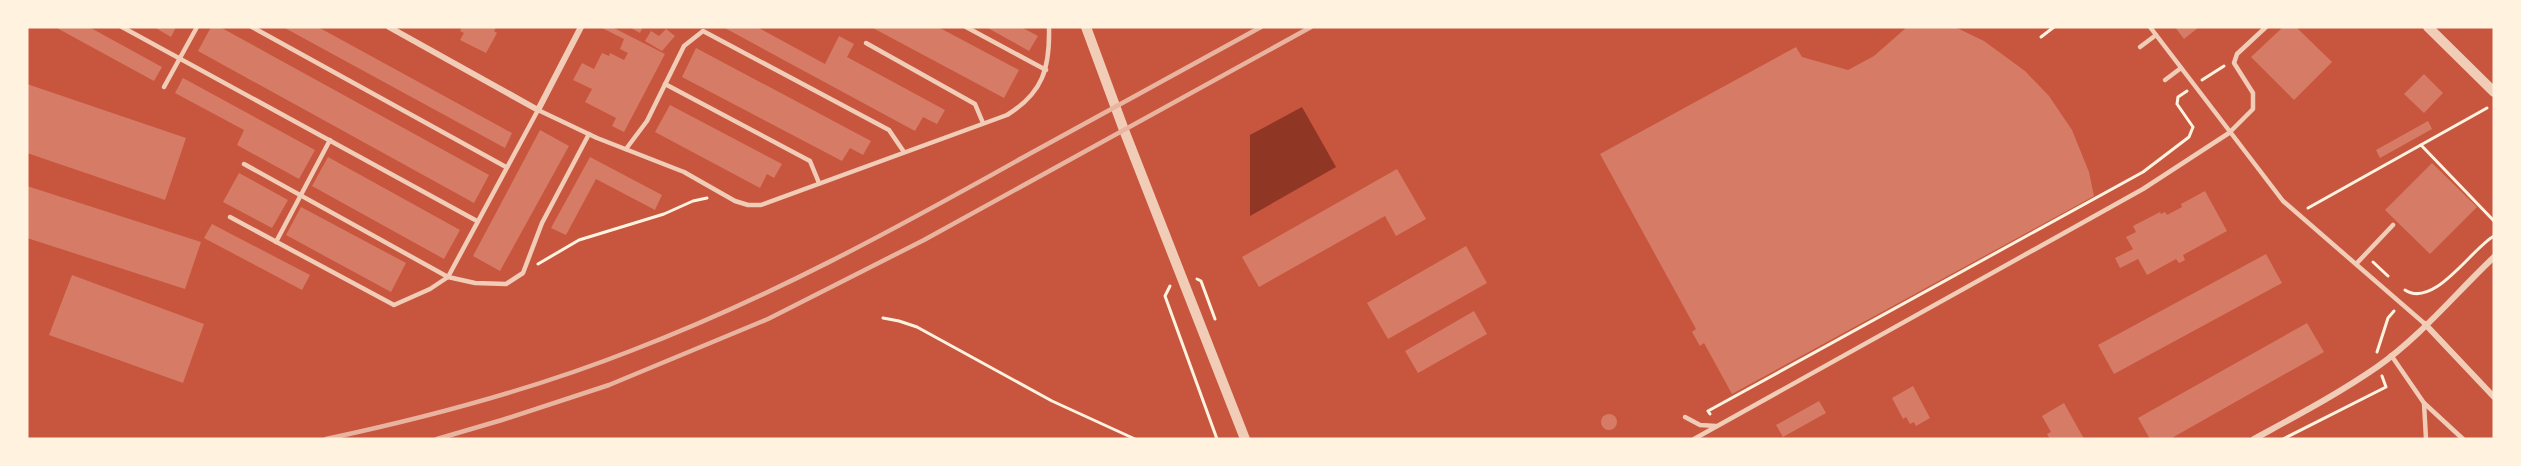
<svg xmlns="http://www.w3.org/2000/svg" width="2521" height="466" viewBox="0 0 2521 466" font-family="Commissioner,sans-serif">
	<style>
		.water { fill: #8f3625 }
		.building { fill: #d67c66 }
		.lines { fill: none; stroke-linecap: round; stroke-linejoin: round }
		.path { stroke: #fff3e0; stroke-width: 3 }
		.service { stroke: #f1ccb7; stroke-width: 4.5 }
		.minor { stroke: #f1ccb7; stroke-width: 6 }
		.tertiary { stroke: #f1ccb7; stroke-width: 10 }
		.rail { stroke: #e9b49f; stroke-width: 4.5 }
	</style>
	<rect width="100%" height="100%" fill="#c8553d"/>
	<polygon class="water" points="1302,107 1336,167 1250,216 1250,135"/>
	<g class="building">
		<polygon points="55,27 89,27 162,67 154,81"/>
		<polygon points="154,27 176,27 171,37"/>
		<polygon points="211,27 220,27 489,175 474,203 198,51"/>
		<polygon points="283,27 318,27 512,133 505,148"/>
		<polygon points="462,27 496,28 494,31 497,33 486,53 460,40 464,33 460,31"/>
		<polygon points="600,27 612,27 665,54 624,132 612,126 616,118 585,102 592,89 573,80 582,63 594,69 602,53 609,56 610,53 624,60 628,53 620,49 624,39"/>
		<polygon points="629,27 643,27 640,33"/>
		<polygon points="723,27 757,27 825,64 839,36 854,44 847,57 945,110 937,124 923,117 915,131"/>
		<polygon points="871,27 938,27 1019,70 1004,98"/>
		<polygon points="986,27 1021,27 1038,36 1029,51"/>
		<polygon points="1907,27 1955,27 1984,41 2025,71 2049,96 2072,130 2089,172 2094,196 1732,394 1704,343 1700,346 1692,332 1696,329 1600,154 1796,47 1802,57 1848,70 1874,56"/>
		<polygon points="2175,27 2199,27 2184,39"/>
		<polygon points="2283,27 2296,27 2332,62 2294,100 2251,57"/>
		<polygon points="666,29 675,36 662,51 645,41 651,31 659,36"/>
		<polygon points="696,48 871,141 863,155 850,148 842,161 682,77"/>
		<polygon points="2424,74 2443,93 2424,113 2404,94"/>
		<polygon points="183,78 315,150 299,179 237,145 244,130 175,93"/>
		<polygon points="27,84 186,138 165,200 27,153"/>
		<polygon points="670,105 782,164 774,178 767,174 760,188 655,132"/>
		<polygon points="2428,121 2432,129 2380,158 2376,150"/>
		<polygon points="540,130 569,146 500,271 473,256"/>
		<polygon points="328,157 460,230 444,259 312,186"/>
		<polygon points="590,157 662,195 655,210 596,179 566,235 551,228"/>
		<polygon points="2432,163 2477,207 2430,254 2385,210"/>
		<polygon points="1397,169 1426,219 1396,236 1385,216 1259,287 1242,257"/>
		<polygon points="239,173 288,200 272,228 223,202"/>
		<polygon points="27,186 201,242 185,289 27,238"/>
		<polygon points="2205,191 2227,231 2183,255 2185,260 2179,263 2176,259 2147,275 2138,259 2120,268 2115,258 2133,249 2126,237 2136,232 2133,226 2160,212 2161,214 2165,212 2167,215 2182,207 2181,204"/>
		<polygon points="301,207 406,263 391,292 286,235"/>
		<polygon points="212,224 310,275 302,290 204,238"/>
		<polygon points="1466,246 1487,283 1388,339 1367,303"/>
		<polygon points="2266,254 2282,283 2114,374 2098,345"/>
		<polygon points="72,275 204,324 183,383 49,335"/>
		<polygon points="1474,311 1487,334 1418,373 1405,351"/>
		<polygon points="2307,323 2324,352 2170,439 2150,439 2138,418"/>
		<polygon points="1913,386 1930,418 1916,426 1914,422 1910,424 1906,417 1903,419 1892,398"/>
		<polygon points="1819,401 1826,413 1783,437 1776,425"/>
		<polygon points="2064,403 2084,439 2050,439 2047,434 2051,432 2042,416"/>
		<circle cx="1609" cy="422" r="8"/>
	</g>
	<g class="lines">
		<g class="path">
			<polyline points="2041,37 2054,27"/>
			<polyline points="2202,80 2224,66"/>
			<polyline points="2421,145 2494,221"/>
			<polyline points="2308,208 2487,108"/>
			<polyline points="2373,262 2388,276"/>
			<polyline points="538,264 579,240 664,214 693,201 707,198"/>
			<polyline points="1197,279 1201,281 1215,319"/>
			<polyline points="1170,286 1165,296 1217,439"/>
			<path d="M 2405,290 C 2434,309 2471,249 2494,236"/>
			<polyline points="883,318 899,321 917,327 1052,401 1135,439"/>
			<polyline points="2377,352 2388,318 2394,311"/>
			<polyline points="1710,414 1708,411 2143,172 2189,137 2193,127 2177,104 2178,97 2187,91"/>
			<polyline points="2283,439 2386,387 2382,376"/>
		</g>
		<g class="service">
			<polyline points="122,27 477,221"/>
			<polyline points="252,27 506,167"/>
			<polyline points="966,27 1046,70"/>
			<polyline points="2150,27 2283,201 2425,324"/>
			<polyline points="866,43 975,104 983,123"/>
			<polyline points="2140,47 2156,35"/>
			<polyline points="2165,80 2181,68"/>
			<polyline points="665,84 810,161 819,183"/>
			<polyline points="164,87 197,27"/>
			<polyline points="626,149 647,121 684,46 703,31 889,130 904,152"/>
			<polyline points="244,164 448,277 475,283 506,284 523,273 542,223 589,134"/>
			<path d="M 230,217 L 394,305 L 430,289 L 448,277 L 538,110 L 597,138 L 684,172 L 735,201 L 748,205 L 761,205 L 1007,115 C 1043,93 1050,68 1049,27"/>
			<polyline points="276,242 330,140"/>
			<polyline points="2357,263 2393,225"/>
			<polyline points="2391,355 2424,403 2463,439"/>
			<polyline points="2424,403 2426,439"/>
			<polyline points="1685,417 1700,425 1716,426"/>
			<polyline points="1694,439 2143,189 2229,133 2253,109 2253,93 2234,63 2237,54 2266,27"/>
		</g>
		<g class="minor">
			<polyline points="389,27 538,110 581,27"/>
			<polyline points="2425,324 2494,397"/>
			<path d="M 2254,439 C 2296,416 2338,394 2377,367 C 2420,337 2456,293 2494,257"/>
		</g>
		<g class="tertiary">
			<polyline points="1086,27 1124,130 1245,439"/>
			<polyline points="2428,27 2494,92"/>
		</g>
		<g class="rail">
			<path d="M 326,439 C 430,417 534,389 633,350 C 769,298 895,229 1022,158 C 1101,114 1181,71 1261,27"/>
			<polyline points="437,439 502,420 609,385 768,319 924,240 1311,27"/>
		</g>
	</g>
	<rect width="2521" height="466" fill="none" stroke="#fff3e0" stroke-width="57"/>
</svg>
